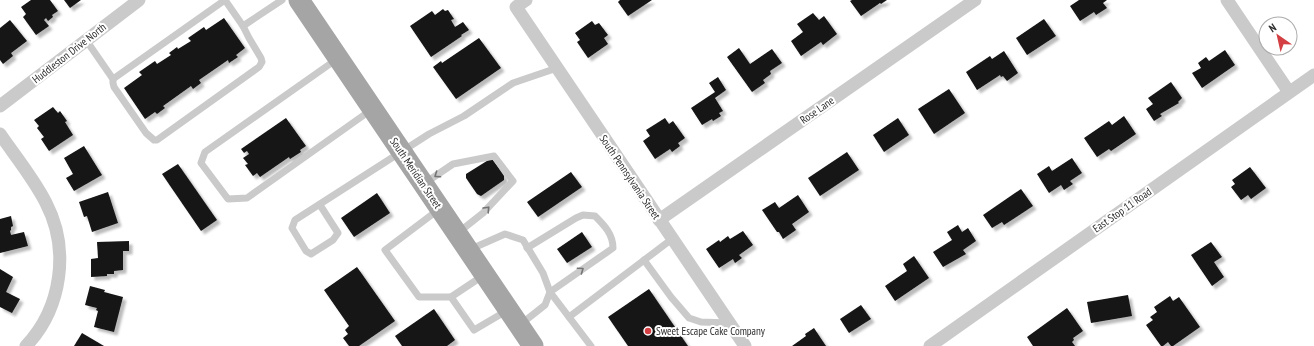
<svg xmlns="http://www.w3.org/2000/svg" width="1314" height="346" viewBox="0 0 1314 346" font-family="'PT Sans Narrow',sans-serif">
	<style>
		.building { fill: #141414; filter: url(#shadow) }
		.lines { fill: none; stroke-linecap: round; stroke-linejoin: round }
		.service { stroke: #cacaca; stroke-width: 7 }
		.minor { stroke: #cacaca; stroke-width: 13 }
		.primary { stroke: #a5a5a5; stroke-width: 21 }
		.oneway { stroke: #747474 }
		.poi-dot { fill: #d33f43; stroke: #fff; stroke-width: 1.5 }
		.labels { text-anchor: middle; stroke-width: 4; stroke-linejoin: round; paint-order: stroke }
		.street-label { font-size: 11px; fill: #2d2d2d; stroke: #fff }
		.poi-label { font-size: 11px; fill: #2d2d2d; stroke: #fff; text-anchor: start }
	</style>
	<defs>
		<filter id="shadow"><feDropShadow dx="3.5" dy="3.5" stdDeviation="1" flood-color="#0004"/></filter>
	</defs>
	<rect width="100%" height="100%" fill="#fff"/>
	<g class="building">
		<polygon points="31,0 50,0 58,11 52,15 53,17 48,21 46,18 44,20 49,26 36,35 23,17 26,14 21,7"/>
		<polygon points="64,0 81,0 70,8"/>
		<polygon points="620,0 652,0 628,16 618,2"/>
		<polygon points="852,0 887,0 881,4 880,3 861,16 850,1"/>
		<polygon points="1079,0 1107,0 1103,3 1107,8 1096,15 1094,12 1080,21 1070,6"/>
		<polygon points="443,9 445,11 448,10 454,19 451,20 455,27 463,22 469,30 461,35 462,36 431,57 410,26 432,11 435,15"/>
		<polygon points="813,13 819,20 824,16 837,34 823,45 821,42 801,56 791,41 803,32 797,24"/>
		<polygon points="224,18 245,48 236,55 238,57 229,63 228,60 199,80 201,83 193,89 191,86 163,106 165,108 157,114 155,112 145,119 124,88 142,75 139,72 155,61 157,64 171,55 169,53 177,47 178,49 191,41 188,38 204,27 206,30"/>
		<polygon points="1044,19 1056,36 1027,55 1016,38"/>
		<polygon points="10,20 27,41 11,53 13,56 3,64 0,60 0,28"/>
		<polygon points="592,21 595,25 599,23 608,35 604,38 608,44 588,58 577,42 580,40 575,33"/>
		<polygon points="479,38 501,68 456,99 433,67 441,61 442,63"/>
		<polygon points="739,48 750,64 772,49 782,63 770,71 771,74 763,80 765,83 752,92 727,57"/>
		<polygon points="1225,50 1235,65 1202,88 1192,73 1201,68 1198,63 1206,57 1209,61"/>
		<polygon points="1004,51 1018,73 1007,81 1003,76 1001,77 1000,75 977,90 966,72 990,56 992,59"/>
		<polygon points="718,77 726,90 715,98 723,111 719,113 721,116 713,121 712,119 702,125 691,108 715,92 709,83"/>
		<polygon points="1171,82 1182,98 1178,102 1179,103 1160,114 1162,116 1154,121 1146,109 1153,104 1148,98"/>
		<polygon points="949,89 965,113 934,134 918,109"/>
		<polygon points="53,107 58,113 60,111 67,121 65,122 73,135 49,151 41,139 44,137 37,128 39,126 34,120"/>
		<polygon points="1124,116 1136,134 1111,151 1109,149 1097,157 1084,138 1109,121 1112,125"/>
		<polygon points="286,118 306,146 300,150 301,152 290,159 289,157 260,177 257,173 253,176 245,165 248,164 243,158 249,154 247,151 244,153 241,149"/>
		<polygon points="665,118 669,124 673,121 685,138 678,143 680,146 672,152 670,149 655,159 643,141 650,136 646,130"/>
		<polygon points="898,118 909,135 884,152 873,135"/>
		<polygon points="84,146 102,175 74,191 66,178 73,174 64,158"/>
		<polygon points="847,152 859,170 820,196 808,178"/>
		<polygon points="1072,158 1082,173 1070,181 1073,184 1064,190 1061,185 1049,193 1037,174 1049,166 1052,171"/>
		<polygon points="490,159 493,160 504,176 504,180 481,196 477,194 466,178 466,174"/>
		<polygon points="178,164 217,220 201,231 162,174"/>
		<polygon points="1250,167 1266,188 1251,199 1248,195 1241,200 1231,187 1235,184 1232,180"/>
		<polygon points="571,172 582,187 538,217 527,202"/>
		<polygon points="1021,189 1033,206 1004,225 1002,222 992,228 983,215"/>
		<polygon points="108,192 118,223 92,232 87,216 84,217 79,202"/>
		<polygon points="377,193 390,213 354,237 341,218"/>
		<polygon points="798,195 809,212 792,224 796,230 783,239 779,232 777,232 762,210 775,202 779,208"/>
		<polygon points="11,216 13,226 11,227 11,230 10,231 11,235 24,232 28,246 0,253 0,219"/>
		<polygon points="958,225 962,232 968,228 976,241 963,250 966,254 943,267 933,252 952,240 947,232"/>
		<polygon points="743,231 753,245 739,255 742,258 735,263 733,259 719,268 706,249 719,240 720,242 728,236 730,239"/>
		<polygon points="582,232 592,247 567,263 557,249"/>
		<polygon points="129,241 129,251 123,251 123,270 114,271 114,274 107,274 107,276 91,277 91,259 98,258 97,242"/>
		<polygon points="1211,242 1222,257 1214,262 1224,277 1212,286 1191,255"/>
		<polygon points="914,256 929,278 895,301 885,286 907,271 903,264"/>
		<polygon points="357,267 395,321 359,346 349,346 343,338 348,334 345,330 349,326 324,290"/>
		<polygon points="0,269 13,277 6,292 20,299 12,313 0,307"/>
		<polygon points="90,286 105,290 104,292 123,297 114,332 94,327 98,311 96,310 97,308 85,305"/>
		<polygon points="649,289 688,346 628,346 608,317"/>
		<polygon points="1128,295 1132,316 1091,323 1087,302"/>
		<polygon points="1170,296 1173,301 1179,297 1200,327 1173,346 1171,346 1168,342 1163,346 1161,346 1146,325 1153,320 1150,317 1157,312 1154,307"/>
		<polygon points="861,305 871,319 849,333 840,319"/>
		<polygon points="1067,308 1083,331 1073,338 1074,340 1072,342 1075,346 1033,346 1027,337"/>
		<polygon points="434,309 455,340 447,346 402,346 395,336"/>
		<polygon points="814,328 826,346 792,346 806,336 805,334"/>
		<polygon points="82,333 104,346 74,346"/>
	</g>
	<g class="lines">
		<g class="service">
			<polyline points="225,0 243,26 282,0"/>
			<polyline points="86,40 113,79 225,0"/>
			<polyline points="337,59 205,152 201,163 228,199 247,198 371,110"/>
			<polyline points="113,79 113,83 114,87 146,133 154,140 157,140 259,67 262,62 261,58 249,38 243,26"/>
			<polyline points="425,183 453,164 494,156 513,181 483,213 459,232"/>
			<polyline points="320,205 338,233 333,240 311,254 306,251 292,228 295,220 429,134 464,116 513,83 557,68"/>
			<polyline points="438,210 385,250 419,297 451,297 474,330 508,310"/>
			<path d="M 527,248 L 576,218 L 583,215 L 595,216 C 604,225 613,234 613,248 L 550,292 L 591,346"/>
			<polyline points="471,249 505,234 523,240 543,273 550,292 545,305 521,324"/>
			<polyline points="644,260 671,297 689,318 701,322 729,323"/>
			<polyline points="451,297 484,275"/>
			<polyline points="569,317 672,239"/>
		</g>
		<g class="minor">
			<polyline points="526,0 516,7 745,346"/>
			<polyline points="1227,0 1289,92"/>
			<polyline points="0,106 139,0"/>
			<path d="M 0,134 C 15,156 34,179 46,203 C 70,249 62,308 26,346"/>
			<polyline points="659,220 975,0"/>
			<polyline points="930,346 1314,75"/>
		</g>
		<polyline class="primary" points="299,0 533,346"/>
	</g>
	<defs><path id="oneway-chevron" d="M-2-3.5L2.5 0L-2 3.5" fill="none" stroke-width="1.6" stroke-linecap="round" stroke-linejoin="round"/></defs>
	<g class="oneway">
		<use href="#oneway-chevron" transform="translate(437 175) rotate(146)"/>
		<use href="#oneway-chevron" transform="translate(487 209) rotate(-47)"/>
		<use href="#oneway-chevron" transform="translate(581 270) rotate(-35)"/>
	</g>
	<circle class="poi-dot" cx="648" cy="331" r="4"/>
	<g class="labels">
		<g class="street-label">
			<text transform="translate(69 53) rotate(-38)" y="4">Huddleston Drive North</text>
			<text transform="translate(817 110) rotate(-35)" y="4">Rose Lane</text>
			<text transform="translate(416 173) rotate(56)" y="4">South Meridian Street</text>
			<text transform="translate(630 177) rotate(56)" y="4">South Pennsylvania Street</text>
			<text transform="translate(1122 210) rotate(-35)" y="4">East Stop 11 Road</text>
		</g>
		<g class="poi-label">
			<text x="656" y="335">Sweet Escape Cake Company</text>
		</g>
	</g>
	<g transform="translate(1278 36) rotate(326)"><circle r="19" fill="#ffffff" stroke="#ababab"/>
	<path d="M0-3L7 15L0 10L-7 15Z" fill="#d33f43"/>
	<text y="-6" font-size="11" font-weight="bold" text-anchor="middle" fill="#2d2d2d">N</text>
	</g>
</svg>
